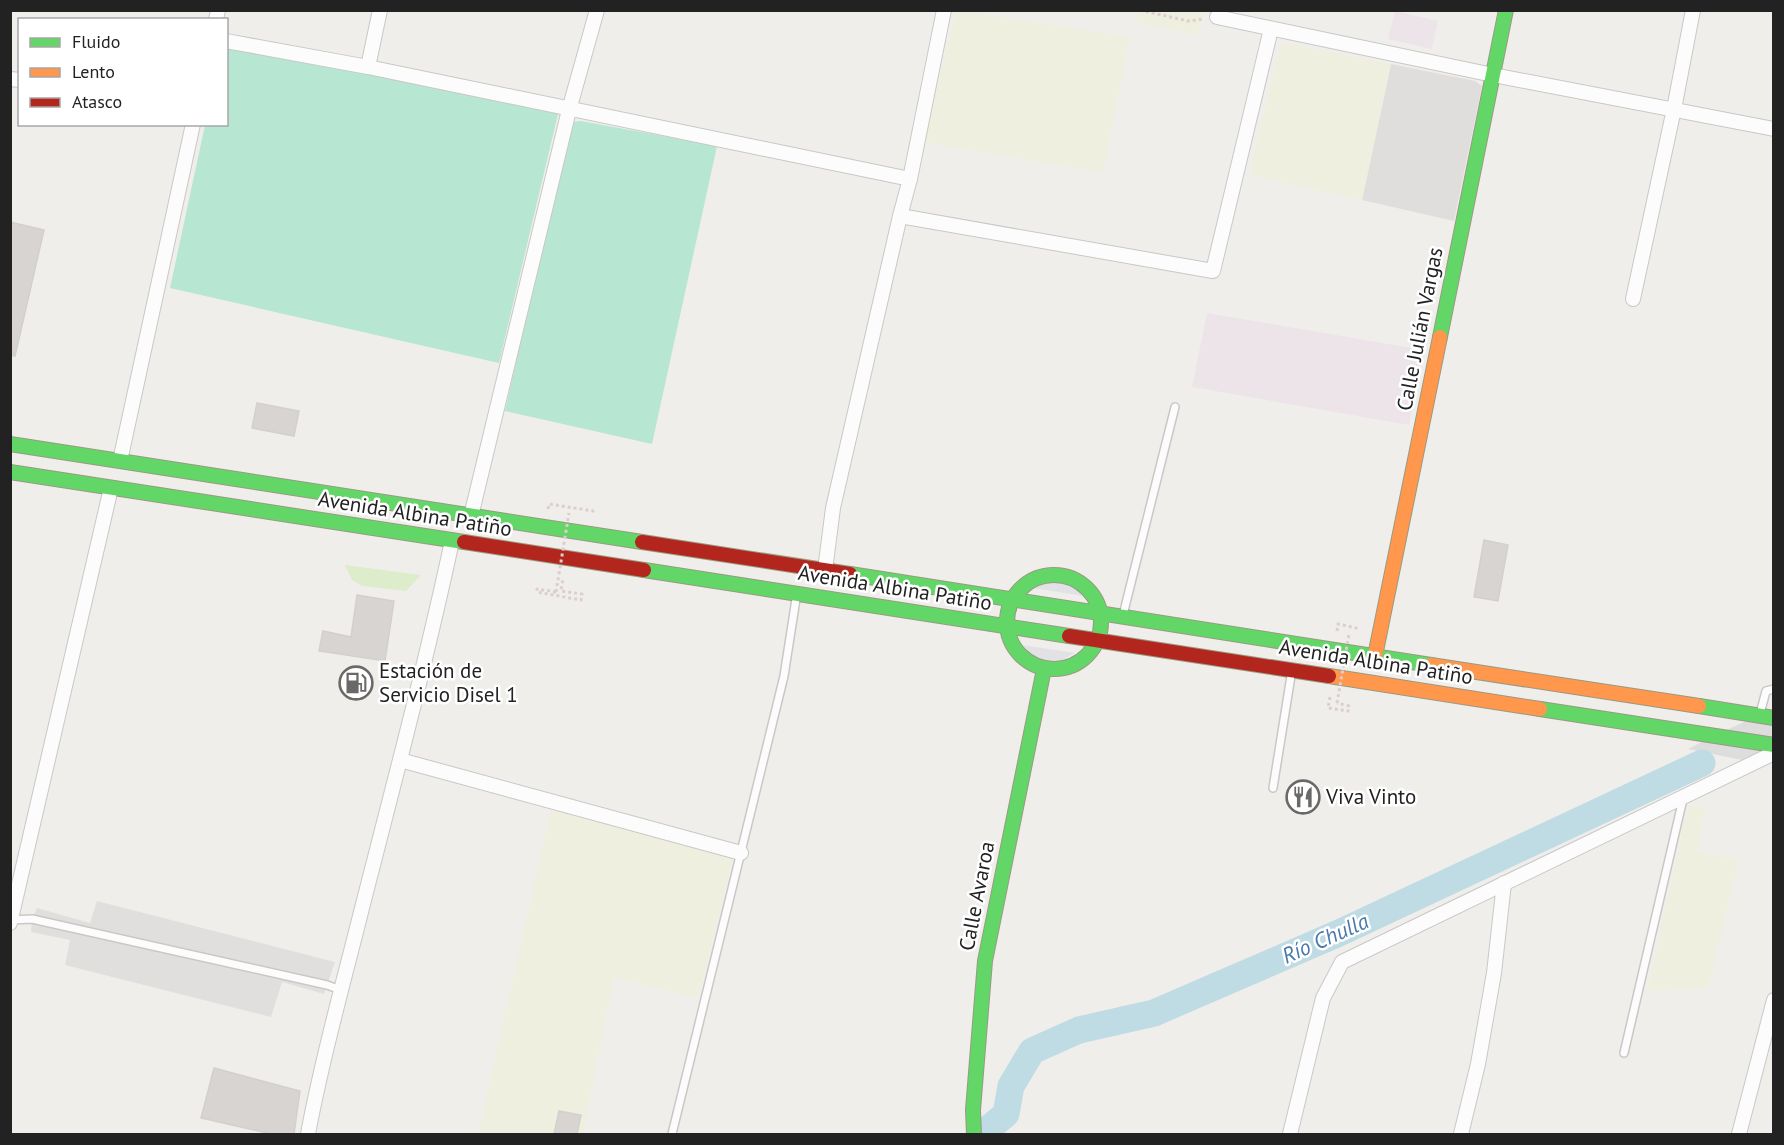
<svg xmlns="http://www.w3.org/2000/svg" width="1784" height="1145" viewBox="0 0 1784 1145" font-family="'PT Sans',sans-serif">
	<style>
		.residential { fill: #dfdedc }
		.industrial { fill: #ede4e9 }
		.farmland { fill: #efefdf }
		.grass { fill: #ddeccb }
		.pitch { fill: #b7e6d2 }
		.parking { fill: #e0dfde }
		.plaza { fill: #e2e1e5 }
		.pier { fill: #dedddd }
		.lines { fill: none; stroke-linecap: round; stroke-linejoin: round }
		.river { stroke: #bfdbe3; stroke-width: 27 }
		.building { fill: #d7d4d2; stroke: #d3d0cc; stroke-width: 1.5 }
		.lane-casing { stroke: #c9c8c7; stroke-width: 10 }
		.street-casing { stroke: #c9c8c7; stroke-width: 16 }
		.fast-casing { stroke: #999a82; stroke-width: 16 }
		.slow-casing { stroke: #999a82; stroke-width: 16 }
		.jam-casing { stroke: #999a82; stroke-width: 16 }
		.path { stroke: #dccecd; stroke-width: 3; stroke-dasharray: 3 3; stroke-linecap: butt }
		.lane { stroke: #fdfcfc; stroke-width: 7 }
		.street { stroke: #fdfcfc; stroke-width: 14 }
		.fast { stroke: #63d668; stroke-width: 14 }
		.slow { stroke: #ff974d; stroke-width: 14 }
		.jam { stroke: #b3261e; stroke-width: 14 }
		.path-bridge { stroke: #dccecd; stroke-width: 3; stroke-dasharray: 3 3; stroke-linecap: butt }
		.labels { text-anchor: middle; stroke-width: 5; stroke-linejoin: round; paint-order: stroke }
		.street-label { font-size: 21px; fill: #222; stroke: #fff }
		.poi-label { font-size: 21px; fill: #222; stroke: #fff; text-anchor: start }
		.water-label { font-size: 22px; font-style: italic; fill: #4a7aab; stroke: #fff }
	</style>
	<rect width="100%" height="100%" fill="#f0eeeb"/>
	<polygon class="residential" points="1391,64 1475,81 1482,86 1454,221 1362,200"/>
	<g class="industrial">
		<polygon points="1395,11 1438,21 1432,49 1388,39"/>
		<polygon points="1207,313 1424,350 1409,425 1192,387"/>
	</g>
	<g class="farmland">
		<polygon points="956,10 1130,37 1103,173 924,142"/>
		<polygon points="1139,11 1139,10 1204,11 1198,35 1136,23"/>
		<polygon points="1281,42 1391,64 1362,200 1249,175"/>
		<polygon points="1688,806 1706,807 1697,852 1739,859 1708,989 1647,991"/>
		<polygon points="551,810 733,858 698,998 614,978 583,1134 485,1134 478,1133"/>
	</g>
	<polygon class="grass" points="345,565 421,575 406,591 362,586 352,580"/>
	<g class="pitch">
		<polygon points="227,47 548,108 558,114 499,363 170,288 205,125 226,124"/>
		<polygon points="581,121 717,146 652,444 505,411 571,122"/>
	</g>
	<polygon class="parking" points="97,901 335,962 324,994 282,982 271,1017 65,965 70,940 31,932 32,919 37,908 90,923"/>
	<g class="plaza">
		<polygon points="1053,580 1067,582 1079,590 1084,596 1033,588 1039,584"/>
		<polygon points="1023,645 1075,653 1062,660 1047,661 1033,656"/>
	</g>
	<polygon class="pier" points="1773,709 1773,744 1742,760 1688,749 1713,736"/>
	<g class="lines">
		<polyline class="river" points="982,1134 1006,1114 1011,1086 1032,1051 1079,1030 1154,1013 1339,933 1702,763"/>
	</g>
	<g class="building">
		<polygon points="10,222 44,230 15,356 10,355"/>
		<polygon points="257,403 299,411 294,436 252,428"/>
		<polygon points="1484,540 1508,545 1498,601 1474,597"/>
		<polygon points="357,595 394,601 385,661 319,651 323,631 351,637"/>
		<polygon points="214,1068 300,1091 294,1134 272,1134 201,1118"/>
		<polygon points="559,1111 581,1115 577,1134 554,1134"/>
	</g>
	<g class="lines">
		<defs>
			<g id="lane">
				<polyline points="1124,611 1175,407"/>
				<polyline points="1761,710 1766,691 1774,689"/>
				<polyline points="1273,788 1291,676"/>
				<polyline points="11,920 32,919 327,985 341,990"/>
				<polyline points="1624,1053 1683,799"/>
				<polyline points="672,1134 784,676 796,599"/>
			</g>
			<g id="street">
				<polyline points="1217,17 1493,75 1774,129"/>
				<polyline points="216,20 218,10"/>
				<polyline points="226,41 368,67 910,179"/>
				<polyline points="368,67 380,10"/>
				<polyline points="10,79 20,80"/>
				<polyline points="900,216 1213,271 1271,29"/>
				<polyline points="1633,299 1674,109 1693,10"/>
				<polyline points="120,461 193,124"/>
				<polyline points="471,516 569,110 597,10"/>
				<polyline points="825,570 833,508 900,216 910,179 944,10"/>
				<polyline points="400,760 741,853"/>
				<polyline points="10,923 111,488"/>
				<path d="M 308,1134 C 322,1057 344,981 363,904 C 394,783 426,662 452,541"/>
				<polyline points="1290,1134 1323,998 1342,962 1774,753"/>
				<polyline points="1461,1134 1478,1064 1494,973 1504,883"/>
				<polyline points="1739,1134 1774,1000"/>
			</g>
			<g id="fast">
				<polyline points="1440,337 1506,10"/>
				<polyline points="10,444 642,542"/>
				<polyline points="10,472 464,542"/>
				<polyline points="644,570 1069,636"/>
				<polyline points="850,574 1431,665"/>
				<circle cx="1054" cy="622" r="47"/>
				<polyline points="1699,706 1774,718"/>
				<polyline points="1540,709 1774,745"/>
				<polyline points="974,1134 973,1110 985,961 1044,669"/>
			</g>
			<g id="slow">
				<polyline points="1375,656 1440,337"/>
				<polyline points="1431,665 1699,706"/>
				<polyline points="1329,676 1540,709"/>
			</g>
			<g id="jam">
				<polyline points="464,542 644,570"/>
				<polyline points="642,542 850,574"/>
				<polyline points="1069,636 1329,676"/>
			</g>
		</defs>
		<use href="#lane" class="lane-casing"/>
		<use href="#street" class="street-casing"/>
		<use href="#fast" class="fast-casing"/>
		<use href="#slow" class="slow-casing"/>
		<use href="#jam" class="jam-casing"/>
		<g class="path">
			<polyline points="1140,10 1188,21 1203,19"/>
			<polyline points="548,509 549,504 593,511 592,515"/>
			<polyline points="556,592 537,589 537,592 581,600 582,594 561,591 563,578"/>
			<polyline points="1337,631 1338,624 1356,628 1355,632"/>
			<polyline points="1330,697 1328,708 1348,711 1349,706 1337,703"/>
		</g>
		<use href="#lane" class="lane"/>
		<use href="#street" class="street"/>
		<use href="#fast" class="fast"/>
		<use href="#slow" class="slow"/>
		<use href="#jam" class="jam"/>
		<g class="path-bridge">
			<polyline points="556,592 569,513"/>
			<polyline points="1337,703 1349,634"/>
		</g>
	</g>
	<defs>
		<symbol id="fuel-ring" viewBox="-11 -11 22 22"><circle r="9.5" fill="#fff" stroke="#6a6968" stroke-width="1.5"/><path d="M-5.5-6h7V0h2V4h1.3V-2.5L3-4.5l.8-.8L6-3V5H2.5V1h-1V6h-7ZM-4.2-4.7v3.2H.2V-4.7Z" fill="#6a6968"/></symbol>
		<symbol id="restaurant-ring" viewBox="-11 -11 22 22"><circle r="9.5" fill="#fff" stroke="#6a6968" stroke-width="1.5"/><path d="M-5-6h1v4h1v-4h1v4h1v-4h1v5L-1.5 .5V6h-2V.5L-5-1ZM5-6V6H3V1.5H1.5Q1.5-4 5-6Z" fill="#6a6968"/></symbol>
	</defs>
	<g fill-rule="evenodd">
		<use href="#fuel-ring" x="337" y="664" width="38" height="38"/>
		<use href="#restaurant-ring" x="1284" y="778" width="38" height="38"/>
	</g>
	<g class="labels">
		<g class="street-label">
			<text transform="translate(1420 329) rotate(-79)" y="7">Calle Julián Vargas</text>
			<text transform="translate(415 514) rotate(9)" y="7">Avenida Albina Patiño</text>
			<text transform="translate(895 588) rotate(9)" y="7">Avenida Albina Patiño</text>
			<text transform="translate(1376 662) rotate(9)" y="7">Avenida Albina Patiño</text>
			<text transform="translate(977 896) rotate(-79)" y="7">Calle Avaroa</text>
		</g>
		<g class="poi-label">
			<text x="379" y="678">Estación de<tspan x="379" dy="24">Servicio Disel 1</tspan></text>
			<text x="1326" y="804">Viva Vinto</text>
		</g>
		<g class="water-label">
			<text transform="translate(1325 938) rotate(-24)" y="8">Río Chulla</text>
		</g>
	</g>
	<rect width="1784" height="1145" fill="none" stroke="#222222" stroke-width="24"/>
	<rect x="18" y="18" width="210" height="108" fill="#ffffff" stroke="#a7a7a7" stroke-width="1.5"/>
	<rect x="30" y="38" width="30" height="9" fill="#63d668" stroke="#a7a7a7" stroke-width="1.5"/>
	<text x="72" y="48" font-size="18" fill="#222222">Fluido</text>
	<rect x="30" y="68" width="30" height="9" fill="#ff974d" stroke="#a7a7a7" stroke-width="1.5"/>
	<text x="72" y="78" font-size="18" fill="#222222">Lento</text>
	<rect x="30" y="98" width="30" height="9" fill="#b3261e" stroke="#a7a7a7" stroke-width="1.5"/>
	<text x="72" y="108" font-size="18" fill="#222222">Atasco</text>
</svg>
